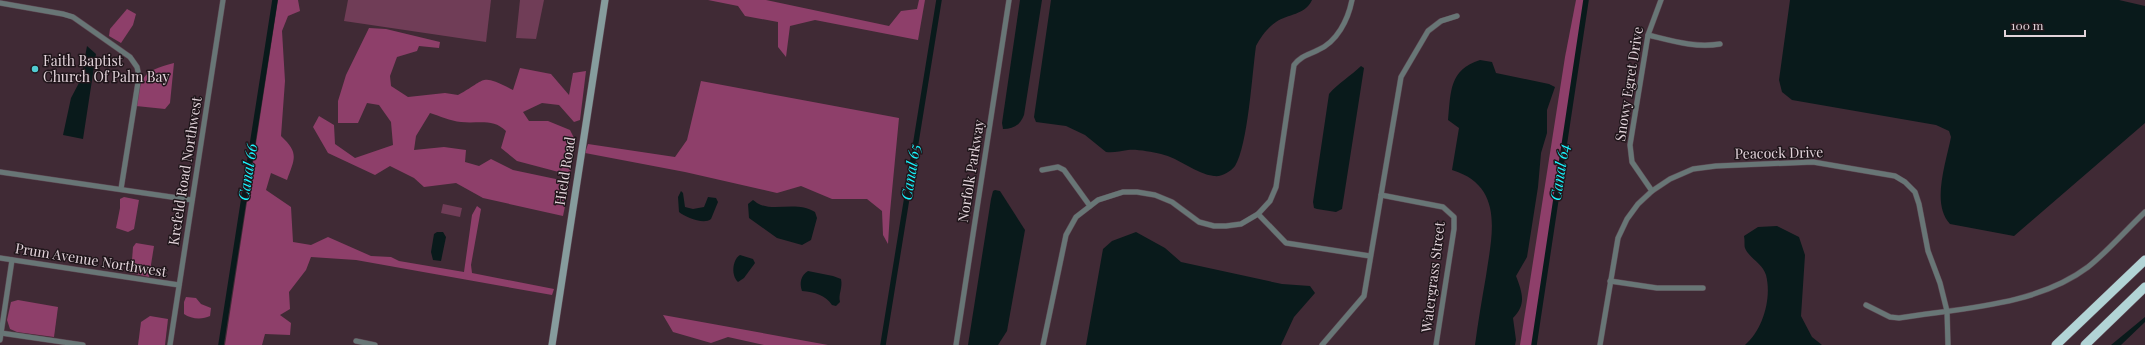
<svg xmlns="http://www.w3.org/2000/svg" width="2145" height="345" viewBox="0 0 2145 345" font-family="'Playfair Display',serif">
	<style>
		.green { fill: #703d57 }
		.forest { fill: #8e3f6a }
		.water { fill: #091a1b }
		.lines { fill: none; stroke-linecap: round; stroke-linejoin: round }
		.canal { stroke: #091a1b; stroke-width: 5.5 }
		.street-casing { stroke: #5d4853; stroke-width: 6 }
		.secondary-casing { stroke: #5d4853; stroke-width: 8 }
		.highway-casing { stroke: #5d4853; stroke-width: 10 }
		.street { stroke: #687676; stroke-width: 5 }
		.secondary { stroke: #869c9d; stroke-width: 7 }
		.highway { stroke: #b2d4d6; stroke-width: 9 }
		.poi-dot { fill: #51ccd2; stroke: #20161b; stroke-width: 1.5 }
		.labels { text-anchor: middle; stroke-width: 3; stroke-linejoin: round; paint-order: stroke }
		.poi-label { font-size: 14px; fill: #e2d3da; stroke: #20161b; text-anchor: start }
		.street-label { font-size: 14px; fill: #e2d3da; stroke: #20161b }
		.water-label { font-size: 15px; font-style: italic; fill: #17f6ff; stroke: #20161b }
	</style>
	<rect width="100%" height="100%" fill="#402a35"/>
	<g class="green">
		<polygon points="348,0 491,0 486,42 344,21"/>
		<polygon points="520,0 544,0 536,39 516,38"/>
		<polygon points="443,204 462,208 460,217 441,213"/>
	</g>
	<g class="forest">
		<path d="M 278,0 L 298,0 L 300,11 L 288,16 L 282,31 L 285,81 L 281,136 C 299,153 295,158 287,180 L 271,173 L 266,190 L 291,207 L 293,242 L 311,245 L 328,237 L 371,256 L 391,257 L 399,261 L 464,272 L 472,215 L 477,206 L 481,209 L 471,265 L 472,273 L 554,289 L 552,295 L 356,260 L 311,257 L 306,270 L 289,292 L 290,309 L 280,315 L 291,323 L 290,335 L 265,334 L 262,345 L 225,345 Z"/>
		<polygon points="708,0 766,0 889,26 901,11 917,9 919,0 925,0 918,40 815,20 790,26 786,57 778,47 778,22 745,16 738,6"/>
		<polygon points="1576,0 1586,0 1535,345 1520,345 1565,57"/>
		<polygon points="127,9 136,14 133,25 121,43 109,36 110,29"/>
		<path d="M 369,28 L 386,29 L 440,42 L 439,48 L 419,46 L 417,51 L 397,57 L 390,76 L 391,86 L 408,97 L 445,93 L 458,95 C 488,79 479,73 513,90 L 520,68 L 551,74 L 569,95 L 573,73 L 586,71 L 580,120 L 574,122 L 559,105 L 542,103 L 523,112 L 529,121 L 548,121 L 570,130 L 574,138 L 570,175 L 517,161 L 501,148 L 506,131 C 493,118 478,124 461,122 C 450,121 440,116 430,113 L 416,136 L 414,150 L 444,147 L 466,150 L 465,162 L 479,166 L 491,159 L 513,170 L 570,182 L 563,216 L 483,198 L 456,183 L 424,187 L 414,178 L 390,166 L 375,175 L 328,153 L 313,127 L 319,116 L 334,125 L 335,144 L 355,158 L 393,145 L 391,122 L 379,105 L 367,103 L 358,123 L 338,123 L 338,101 L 346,75 Z"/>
		<path d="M 174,63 L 170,103 L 165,109 L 136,106 C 142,74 142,72 174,63 Z"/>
		<polygon points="701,81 899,118 890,212 888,244 883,235 882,211 867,199 832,199 801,186 777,193 685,172 585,153 588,144 675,157 687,140"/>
		<polygon points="124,197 139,200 134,229 128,232 116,228 120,208 120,199"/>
		<polygon points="136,243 154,246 149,277 131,273 133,247"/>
		<path d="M 186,297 L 196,298 L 201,304 L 211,308 L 210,316 C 202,320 191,319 184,314 L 184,302 Z"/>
		<polygon points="18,300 58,307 54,337 17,332 10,329 7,320 11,302"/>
		<polygon points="663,315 828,345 764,345 728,337 711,343 673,332"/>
		<polygon points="150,316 168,319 165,345 138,345 141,322"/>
	</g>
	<g class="water">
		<path d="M 1020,0 L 1042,0 L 1024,115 C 1020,125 1014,129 1003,129 L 1002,123 Z"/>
		<path d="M 1051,0 L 1312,0 C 1305,15 1288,14 1276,22 C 1268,27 1260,38 1256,46 C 1252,74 1248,145 1235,166 C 1230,172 1222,177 1214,176 C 1196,174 1179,158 1161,154 C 1151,152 1137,149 1128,150 C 1120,151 1114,153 1106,152 L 1085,135 L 1066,126 L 1036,122 L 1034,117 Z"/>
		<path d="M 1790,0 L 2119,0 L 2145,6 L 2145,123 L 2014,236 L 1950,224 C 1931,204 1946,163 1951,137 L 1949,131 L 1936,125 L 1792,100 L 1782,92 L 1779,80 Z"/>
		<polygon points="87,46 96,54 83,139 63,135 71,98 81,79"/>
		<path d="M 1480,60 L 1492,62 L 1496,73 L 1549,84 L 1555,87 L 1547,110 L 1547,133 L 1541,153 L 1538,187 L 1527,257 L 1516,276 C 1522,292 1527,304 1513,318 L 1516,340 L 1515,345 L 1475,345 C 1478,322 1482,299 1486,276 C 1492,235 1505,186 1452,170 L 1459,128 L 1448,120 C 1451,91 1449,70 1480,60 Z"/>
		<path d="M 1361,66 L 1364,68 L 1342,209 L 1336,212 L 1317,209 L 1314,208 L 1313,202 L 1329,94 C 1338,83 1351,76 1361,66 Z"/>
		<polygon points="995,190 1000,191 1025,230 1007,331 998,345 968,345 991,199 993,191"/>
		<path d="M 681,191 L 683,193 L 685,207 L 693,209 L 704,207 L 708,197 L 716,198 L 718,202 L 711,219 C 704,225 685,217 679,212 L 678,197 Z"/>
		<path d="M 753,200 C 756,202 758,204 761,205 C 777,211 797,201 815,212 L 817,218 L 811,240 L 802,245 L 777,238 L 749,218 L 748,204 Z"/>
		<path d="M 1777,226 L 1799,237 L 1805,255 L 1801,316 L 1812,337 L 1822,345 L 1745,345 C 1763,330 1772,298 1766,275 C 1763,264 1749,258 1745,248 C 1744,245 1745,240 1744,236 L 1758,227 Z"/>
		<polygon points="437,232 443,232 446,237 441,261 433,260 431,252 434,234"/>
		<polygon points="1136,232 1165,248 1181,262 1282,284 1310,286 1315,293 1294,317 1281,345 1086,345 1103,249 1112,241"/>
		<path d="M 740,255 L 753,259 L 755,263 L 744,278 L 738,282 C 731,276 732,260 740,255 Z"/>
		<path d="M 808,271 L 833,276 L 841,279 C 843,288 838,294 840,302 L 836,306 L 832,305 C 825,295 815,292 802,291 C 799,283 801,275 808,271 Z"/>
		<polygon points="2145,317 2145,322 2121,345 2111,345"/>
	</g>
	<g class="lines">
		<g class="canal">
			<polyline points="221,345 275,0"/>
			<polyline points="883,345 939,0"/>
			<polyline points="1534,345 1586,0"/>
		</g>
		<defs>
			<g id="street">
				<polyline points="0,3 63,14 73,17 130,57 137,67 139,76 121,189"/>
				<path d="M 1648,35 C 1673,41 1695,48 1720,44"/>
				<polyline points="1042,170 1058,167 1064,170 1090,206"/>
				<polyline points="0,172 192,200"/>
				<polyline points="1652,191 1632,162 1630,145 1648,35 1661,0"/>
				<polyline points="1381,195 1443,207 1454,217 1454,229 1436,345"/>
				<polyline points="1258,214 1286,243 1370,256"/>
				<polyline points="0,258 179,285"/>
				<polyline points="1610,281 1657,288 1703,288"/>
				<path d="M 1866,305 L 1890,317 L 1899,318 C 1962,308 2036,306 2088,267 C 2108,251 2126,230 2145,212"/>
				<polyline points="1,333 83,345"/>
				<polyline points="0,340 12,260"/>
				<polyline points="356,341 375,345"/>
				<polyline points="170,345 223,0"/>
				<polyline points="956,345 1009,0"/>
				<path d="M 1043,345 L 1066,235 L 1076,217 L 1098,200 L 1123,192 L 1137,192 L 1155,195 L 1172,202 L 1199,222 L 1214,226 L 1226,226 L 1241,224 L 1258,214 L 1270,201 L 1276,187 L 1294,65 C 1301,56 1308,55 1318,50 C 1337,42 1348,20 1352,0"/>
				<polyline points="1322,345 1364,296 1401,77 1428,31 1441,21 1457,16"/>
				<polyline points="1600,345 1618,238 1627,219 1638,204 1652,191 1670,179 1693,169 1716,166 1813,162 1895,176 1905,182 1915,192 1919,204 1928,251 1940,283 1947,311 1948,345"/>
			</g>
			<polyline id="secondary" points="552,345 605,0"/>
			<g id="highway">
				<polyline points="2056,345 2145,260"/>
				<polyline points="2085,345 2145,287"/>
			</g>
		</defs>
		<use href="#street" class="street-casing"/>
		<use href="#secondary" class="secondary-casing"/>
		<use href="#highway" class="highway-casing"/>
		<use href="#street" class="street"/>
		<use href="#secondary" class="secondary"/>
		<use href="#highway" class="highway"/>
	</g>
	<circle class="poi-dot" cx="35" cy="69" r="4"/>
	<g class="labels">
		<g class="poi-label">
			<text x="43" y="66">Faith Baptist<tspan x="43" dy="16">Church Of Palm Bay</tspan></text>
		</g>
		<g class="street-label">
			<text transform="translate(1629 84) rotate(-81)" y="5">Snowy Egret Drive</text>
			<text transform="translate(1779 153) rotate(-1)" y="5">Peacock Drive</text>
			<text transform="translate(185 171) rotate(-81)" y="5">Krefeld Road Northwest</text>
			<text transform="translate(565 171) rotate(-81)" y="5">Hield Road</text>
			<text transform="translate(971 171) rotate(-81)" y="5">Norfolk Parkway</text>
			<text transform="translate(91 260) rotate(9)" y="5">Prum Avenue Northwest</text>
			<text transform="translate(1433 277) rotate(-83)" y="5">Watergrass Street</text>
		</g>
		<g class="water-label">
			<text transform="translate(248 172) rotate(-81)" y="5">Canal 66</text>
			<text transform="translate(911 172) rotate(-81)" y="5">Canal 65</text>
			<text transform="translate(1560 172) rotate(-81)" y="5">Canal 64</text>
		</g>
	</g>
	<path d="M2005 30v6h80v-6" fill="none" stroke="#e2d3da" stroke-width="2"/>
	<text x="2011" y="30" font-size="12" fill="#e2d3da" stroke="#20161b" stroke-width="3" paint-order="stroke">100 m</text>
</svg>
